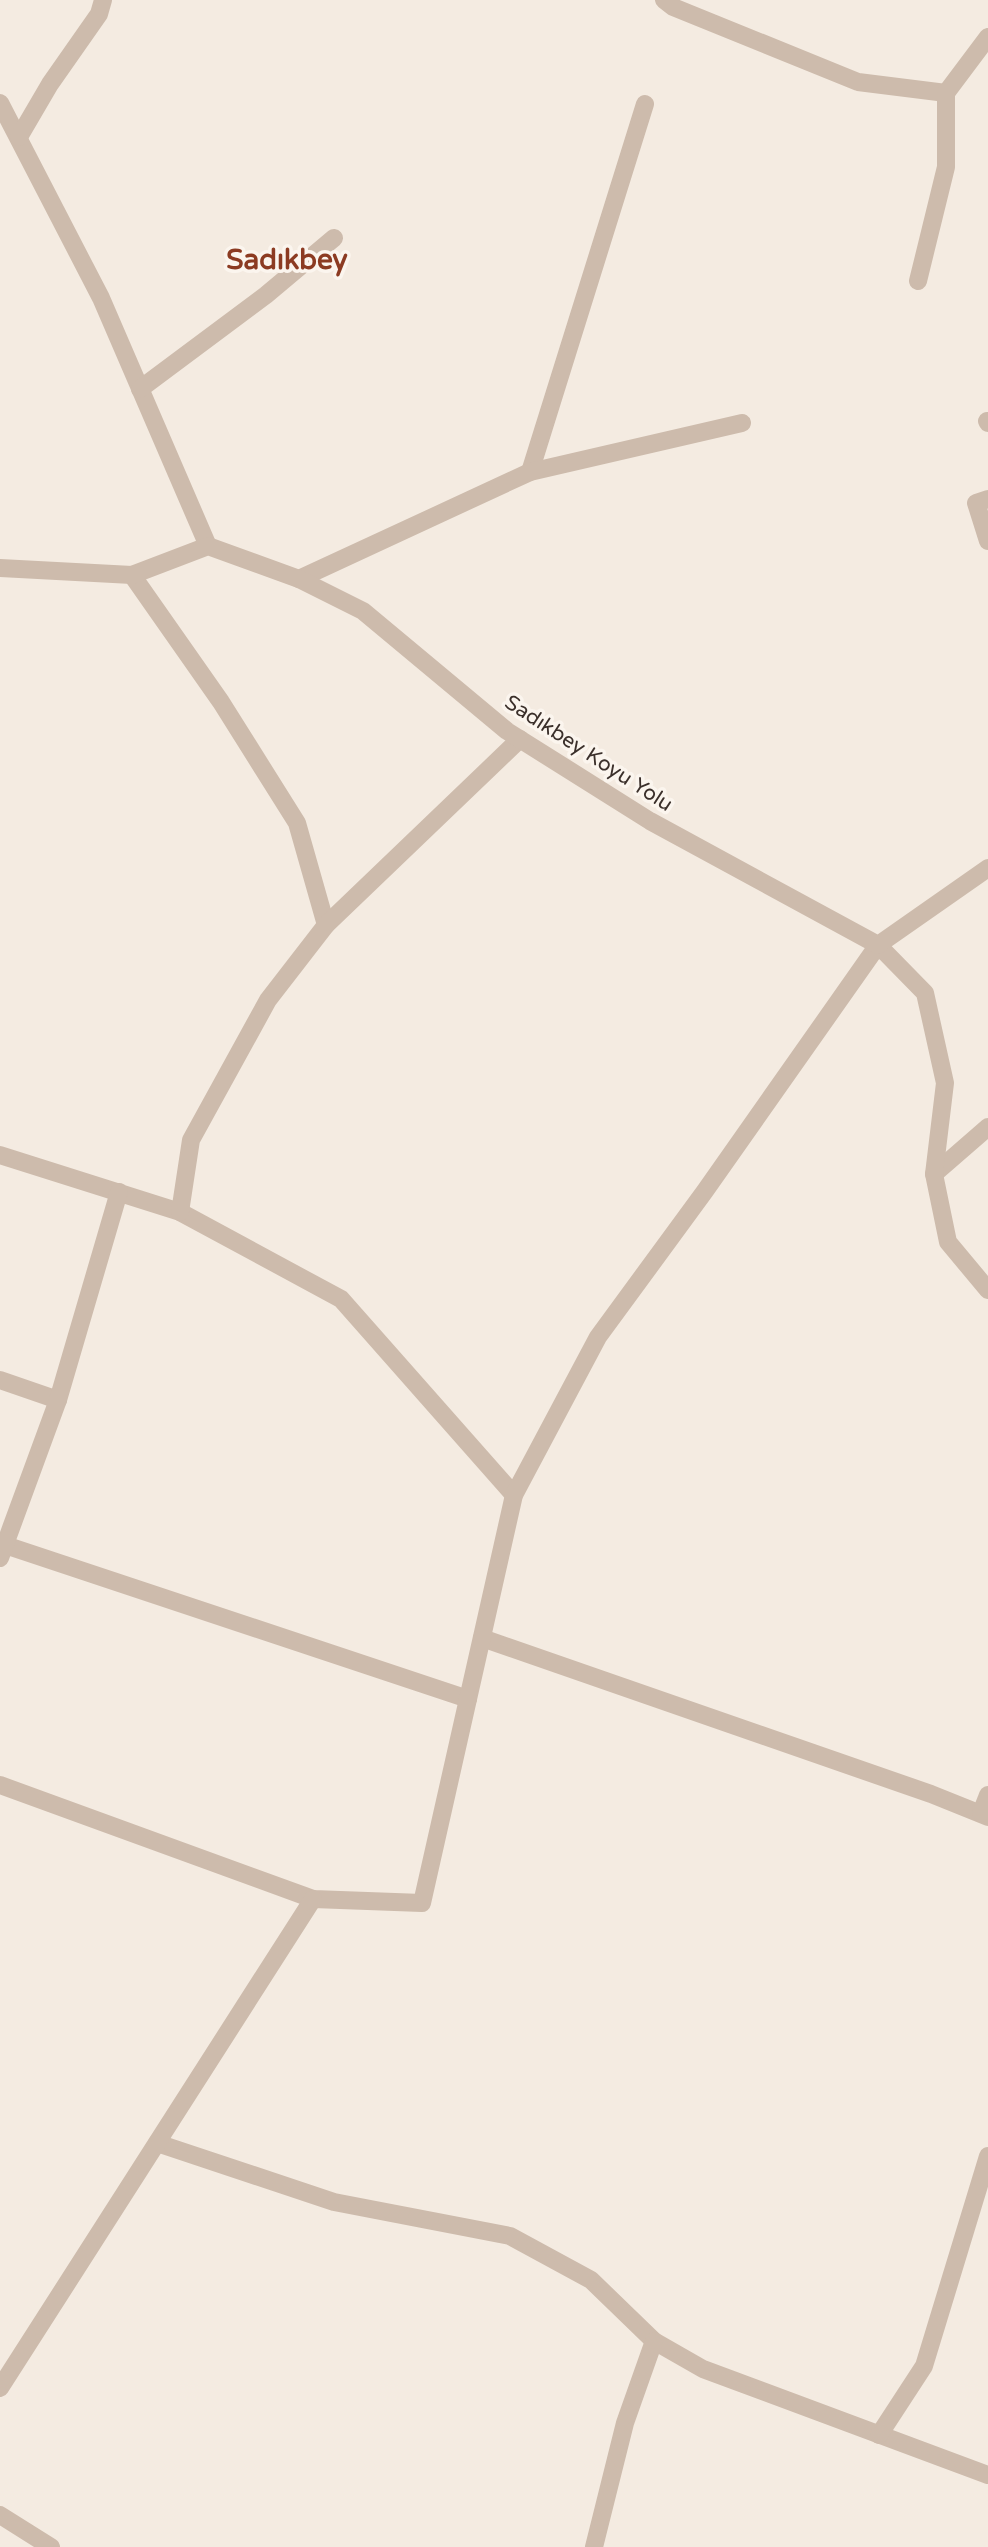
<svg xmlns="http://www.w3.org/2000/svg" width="988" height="2547" viewBox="0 0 988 2547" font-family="'Varela Round',sans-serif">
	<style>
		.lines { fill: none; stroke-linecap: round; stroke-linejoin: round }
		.minor { stroke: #cdbbac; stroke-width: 18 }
		.tertiary { stroke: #cdbbac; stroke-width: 18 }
		.labels { text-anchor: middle; stroke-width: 7; stroke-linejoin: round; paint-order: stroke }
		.street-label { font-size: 21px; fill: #3b302b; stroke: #fbf5ee }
		.district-label { font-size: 28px; font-weight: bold; fill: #8c3b22; stroke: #fbf5ee }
	</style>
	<rect width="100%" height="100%" fill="#f4ebe1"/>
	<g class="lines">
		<g class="minor">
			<polyline points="664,0 673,7 858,82 946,93"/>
			<polyline points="0,103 101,298 208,546"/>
			<polyline points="19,137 50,84 99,14 103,0"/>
			<polyline points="918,281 946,167 946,93 988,37"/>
			<polyline points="140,389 266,295 334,238"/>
			<polyline points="987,421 988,423"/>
			<polyline points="530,472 645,104"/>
			<polyline points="988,499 976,503 988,541"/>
			<polyline points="132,575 221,702 297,823 326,925"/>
			<polyline points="299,579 530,472 742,423"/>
			<polyline points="0,1155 180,1212 341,1299 514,1495"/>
			<polyline points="934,1174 988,1127"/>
			<polyline points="180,1212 191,1140 268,1000 326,925 520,739"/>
			<polyline points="0,1380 58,1400"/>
			<polyline points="5,1545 468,1699"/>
			<polyline points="0,1558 58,1400 119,1192"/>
			<polyline points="482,1638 931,1794 988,1817"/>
			<polyline points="0,1785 313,1899 422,1903 514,1495 598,1337 705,1191 878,945 925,993 945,1083 934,1174 948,1242 988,1290"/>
			<polyline points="981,1813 988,1795"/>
			<polyline points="157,2143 334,2202 510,2236 591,2280 654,2341 703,2369 988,2475"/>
			<polyline points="0,2388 313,1899"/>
			<polyline points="879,2435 924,2366 988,2156"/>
			<polyline points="0,2515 51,2547"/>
			<polyline points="594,2547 625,2423 654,2341"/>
		</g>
		<polyline class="tertiary" points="0,568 132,575 208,546 299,579 363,611 507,731 650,821 878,945 988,868"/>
	</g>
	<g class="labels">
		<g class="street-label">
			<text transform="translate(589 753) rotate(33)" y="7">Sadıkbey Koyu Yolu</text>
		</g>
		<g class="district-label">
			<text x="287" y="269">Sadıkbey</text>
		</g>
	</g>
</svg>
